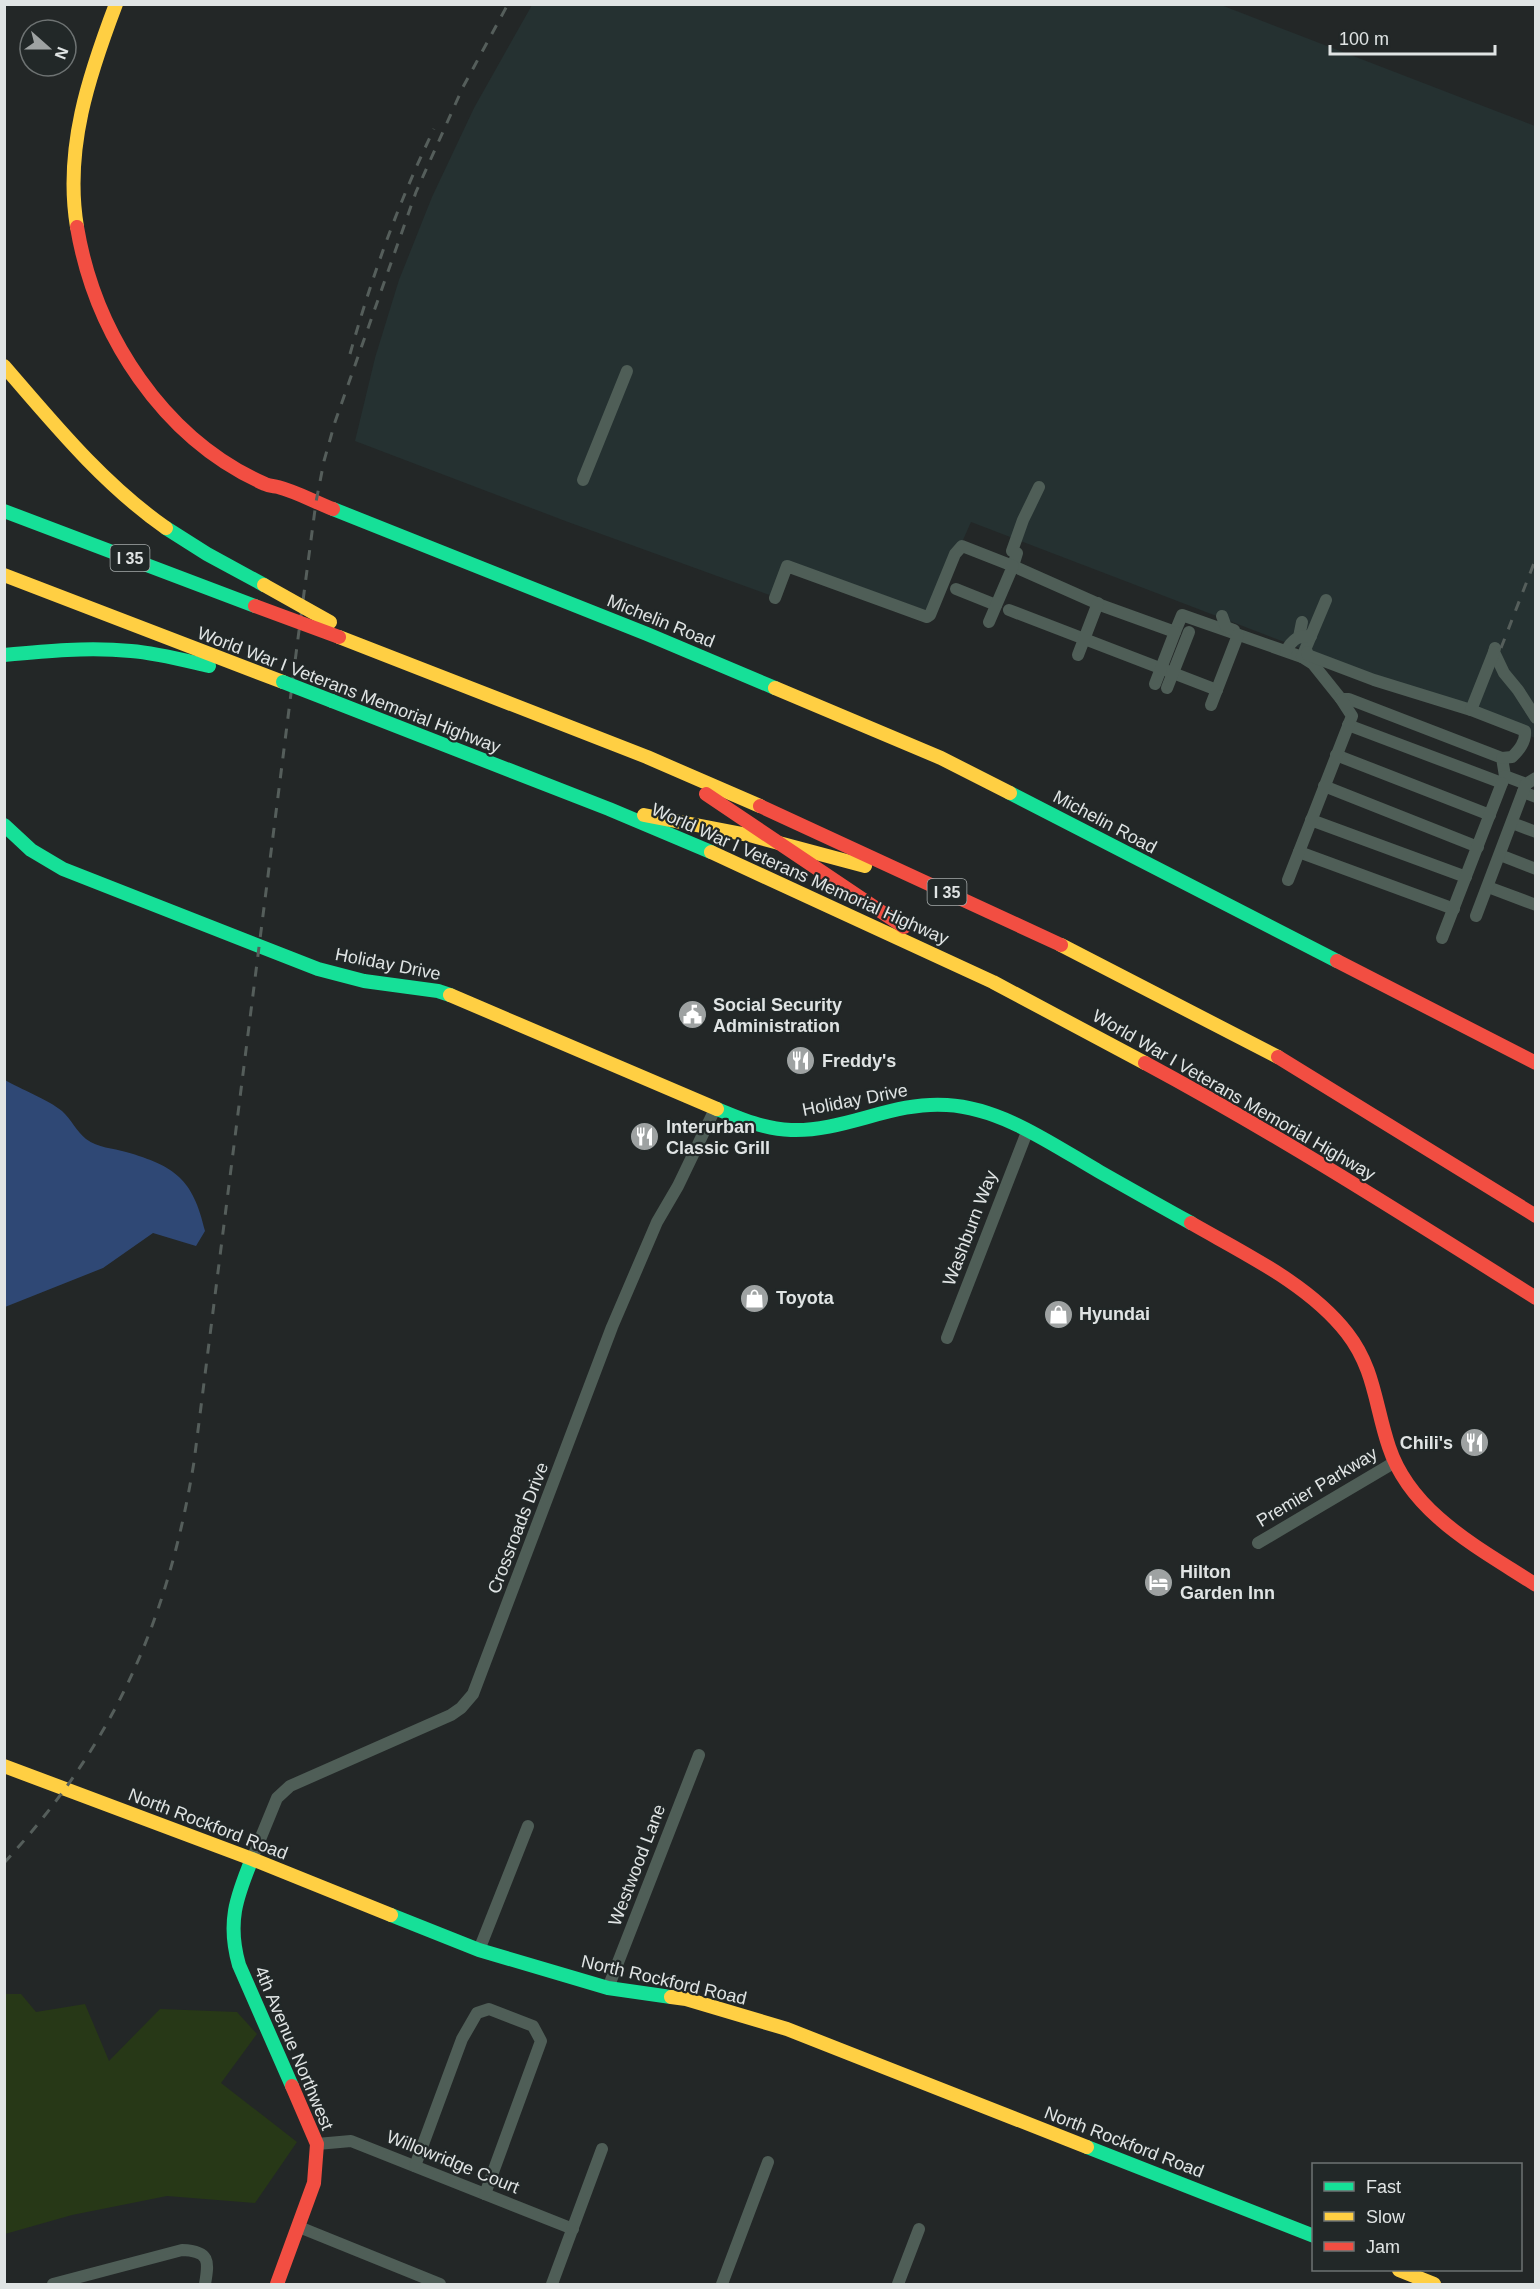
<svg xmlns="http://www.w3.org/2000/svg" width="1540" height="2289" viewBox="0 0 1540 2289" font-family="Arial,sans-serif">
	<style>
		.built { fill: #253131 }
		.green { fill: #273817 }
		.water { fill: #2f4875 }
		.lines { fill: none; stroke-linecap: round; stroke-linejoin: round }
		.street { stroke: #4f5e57; stroke-width: 12 }
		.fast { stroke: #16e098; stroke-width: 14 }
		.slow { stroke: #ffcf43; stroke-width: 14 }
		.jam { stroke: #f24e42; stroke-width: 14 }
		.rail { stroke: #555e5b; stroke-width: 3; stroke-dasharray: 10 10; stroke-linecap: butt }
		.fast-bridge { stroke: #16e098; stroke-width: 14 }
		.slow-bridge { stroke: #ffcf43; stroke-width: 14 }
		.jam-bridge { stroke: #f24e42; stroke-width: 14 }
		.labels { text-anchor: middle; stroke-width: 4.5; stroke-linejoin: round; paint-order: stroke }
		.shield { fill: #222828; stroke: #a7acac; stroke-width: 1.5 }
		.shield-label { font-size: 16px; font-weight: bold; fill: #e0e4e4 }
		.street-label { font-size: 18px; fill: #e0e4e4; stroke: #222828 }
		.poi-label { font-size: 18px; font-weight: bold; fill: #e0e4e4; stroke: #222828; text-anchor: start }
	</style>
	<rect width="100%" height="100%" fill="#232727"/>
	<polygon class="built" points="532,5 1221,5 1535,126 1535,738 971,522 931,612 790,562 778,598 568,522 355,441 375,358 399,280 432,197 474,108"/>
	<polygon class="green" points="5,1994 21,1994 36,2012 85,2004 109,2061 160,2009 237,2012 257,2034 221,2083 297,2142 255,2203 167,2196 72,2215 5,2234"/>
	<path class="water" d="M 5,1080 C 20,1089 49,1100 62,1111 C 71,1119 77,1132 86,1139 C 98,1148 113,1148 126,1152 C 175,1166 193,1179 205,1231 L 196,1246 L 153,1233 L 103,1268 L 5,1307 Z"/>
	<g class="lines">
		<g class="street">
			<polyline points="583,480 627,371"/>
			<polyline points="1039,487 1023,520 1012,551 1017,553 1013,566 1103,606 1175,632 1182,615 1302,657"/>
			<polyline points="956,589 996,605"/>
			<polyline points="775,598 787,566 927,617 930,615 955,554 962,546 1013,566 989,622"/>
			<polyline points="1326,600 1302,657 1313,664 1341,699 1349,699 1502,758 1505,776 1526,784 1536,778"/>
			<polyline points="1009,610 1217,690"/>
			<polyline points="1222,616 1226,627 1234,630"/>
			<polyline points="1299,637 1302,622"/>
			<polyline points="1495,648 1494,652 1504,673 1518,690 1536,718"/>
			<path d="M 1286,651 C 1292,640 1298,635 1311,636"/>
			<polyline points="1307,652 1308,655 1374,680 1471,710"/>
			<path d="M 1494,652 L 1471,710 L 1525,731 C 1526,742 1519,750 1512,757 L 1502,758"/>
			<polyline points="1078,655 1098,603"/>
			<polyline points="1155,684 1175,632"/>
			<polyline points="1167,688 1189,632"/>
			<polyline points="1211,705 1238,635"/>
			<polyline points="1348,725 1502,783 1505,776"/>
			<polyline points="1336,755 1490,815"/>
			<polyline points="1324,786 1478,847"/>
			<polyline points="1523,792 1536,797"/>
			<polyline points="1311,820 1466,877"/>
			<polyline points="1512,823 1536,832"/>
			<polyline points="1299,852 1454,909"/>
			<polyline points="1500,855 1536,869"/>
			<polyline points="1288,880 1352,716 1341,699"/>
			<polyline points="1488,887 1536,905"/>
			<polyline points="1476,916 1526,784"/>
			<polyline points="1442,938 1502,783"/>
			<polyline points="947,1338 1027,1132"/>
			<polyline points="1258,1543 1395,1462"/>
			<polyline points="252,1859 277,1798 290,1786 451,1715 461,1708 473,1694 612,1327 657,1222 678,1186 715,1109"/>
			<polyline points="479,1950 528,1826"/>
			<polyline points="608,1988 699,1755"/>
			<polyline points="317,2144 351,2141 573,2229"/>
			<polyline points="415,2166 462,2039 477,2013 489,2009 533,2026 541,2041 485,2194"/>
			<polyline points="299,2227 440,2284"/>
			<path d="M 53,2284 L 182,2250 C 210,2251 209,2261 205,2284"/>
			<polyline points="552,2284 602,2149"/>
			<polyline points="722,2284 768,2162"/>
			<polyline points="898,2284 919,2229"/>
		</g>
		<g class="fast">
			<polyline points="333,509 647,634 775,688"/>
			<polyline points="4,511 255,606"/>
			<polyline points="166,528 207,554 264,585"/>
			<path d="M 4,655 C 46,651 88,647 131,651 C 157,653 183,660 209,666"/>
			<polyline points="332,701 609,809 711,852"/>
			<polyline points="1010,793 1337,961"/>
			<polyline points="4,825 31,850 63,869 318,969 364,981 438,991 450,995"/>
			<path d="M 717,1109 C 741,1119 764,1129 791,1130 C 844,1132 893,1101 947,1105 C 1002,1108 1053,1145 1100,1172 C 1130,1189 1160,1206 1191,1223"/>
			<path d="M 252,1859 C 236,1898 227,1923 239,1965 L 292,2086"/>
			<polyline points="391,1915 479,1950 608,1988 671,1997"/>
			<polyline points="1087,2147 1314,2236"/>
		</g>
		<g class="slow">
			<path d="M 77,227 C 64,149 89,75 116,4"/>
			<path d="M 4,366 C 54,424 103,484 166,528"/>
			<polyline points="4,575 283,682"/>
			<polyline points="339,637 647,757 760,806"/>
			<polyline points="775,688 941,758 1010,793"/>
			<polyline points="644,815 753,836 865,866"/>
			<polyline points="711,852 993,982 1145,1063"/>
			<polyline points="1061,945 1278,1057"/>
			<polyline points="450,995 717,1109"/>
			<polyline points="4,1766 252,1859 391,1915"/>
			<polyline points="671,1997 686,1999 787,2029 1087,2147"/>
			<polyline points="1399,2270 1434,2284"/>
		</g>
		<g class="jam">
			<path d="M 77,227 C 95,334 163,439 265,484 C 269,486 273,486 278,487 C 297,492 315,502 333,509"/>
			<polyline points="706,794 904,927"/>
			<polyline points="760,806 1061,945"/>
			<polyline points="1337,961 1536,1063"/>
			<polyline points="1278,1057 1536,1216"/>
			<path d="M 1145,1063 C 1279,1135 1407,1217 1536,1298"/>
			<path d="M 1191,1223 C 1243,1253 1309,1284 1347,1333 C 1375,1369 1375,1406 1389,1447 C 1411,1514 1481,1549 1536,1585"/>
			<polyline points="277,2284 314,2183 317,2144 292,2086"/>
		</g>
		<g class="rail">
			<path d="M 350,354 C 372,276 399,201 434,129"/>
			<polyline points="1501,648 1536,558"/>
			<path d="M 4,1863 C 114,1744 168,1621 194,1462 L 297,646 L 316,502 L 324,461 L 335,422 L 416,192 L 463,87 L 508,4"/>
		</g>
		<polyline class="fast-bridge" points="283,682 332,701"/>
		<polyline class="slow-bridge" points="264,585 330,622"/>
		<polyline class="jam-bridge" points="255,606 339,637"/>
	</g>
	<defs>
		<symbol id="civic-disc" viewBox="-11 -11 22 22"><circle r="9.5" fill="#9ea2a2" stroke="#222828"/><path d="M-.6-6.5H3V-4.5H.6V-3L4-1V1h2V6H-6V1h2V-1L-.6-3ZM-1.2 2.5V6h2.4V2.5Z" fill="#fff"/></symbol>
		<symbol id="restaurant-disc" viewBox="-11 -11 22 22"><circle r="9.5" fill="#9ea2a2" stroke="#222828"/><path d="M-5-6h1v4h1v-4h1v4h1v-4h1v5L-1.5 .5V6h-2V.5L-5-1ZM5-6V6H3V1.5H1.5Q1.5-4 5-6Z" fill="#fff"/></symbol>
		<symbol id="shop-disc" viewBox="-11 -11 22 22"><circle r="9.5" fill="#9ea2a2" stroke="#222828"/><path d="M-5-2.5h2.3a2.7 3.5 0 0 1 5.4 0H5L5.5 6h-11ZM-1.5-2.5h3a1.5 2.3 0 0 0-3 0Z" fill="#fff"/></symbol>
		<symbol id="hotel-disc" viewBox="-11 -11 22 22"><circle r="9.5" fill="#9ea2a2" stroke="#222828"/><path d="M-6-4.5h1.5V1H6V5H4.5V3h-9V5H-6ZM-4 0a1.8 1.8 0 1 1 3.6 0ZM.5 0V-2.5h3Q6-2.5 6 0Z" fill="#fff"/></symbol>
	</defs>
	<g fill-rule="evenodd">
		<use href="#civic-disc" x="676" y="998" width="33" height="33"/>
		<use href="#restaurant-disc" x="784" y="1044" width="33" height="33"/>
		<use href="#restaurant-disc" x="628" y="1120" width="33" height="33"/>
		<use href="#shop-disc" x="738" y="1282" width="33" height="33"/>
		<use href="#shop-disc" x="1042" y="1298" width="33" height="33"/>
		<use href="#restaurant-disc" x="1458" y="1426" width="33" height="33"/>
		<use href="#hotel-disc" x="1142" y="1566" width="33" height="33"/>
	</g>
	<g class="labels">
		<g class="shield">
			<rect x="110.5" y="545" width="39" height="26" rx="4.5"/>
			<rect x="927.5" y="879" width="39" height="26" rx="4.5"/>
		</g>
		<g class="shield-label">
			<text x="130" y="564">I 35</text>
			<text x="947" y="898">I 35</text>
		</g>
		<g class="street-label">
			<text transform="translate(661 621) rotate(22)" y="6">Michelin Road</text>
			<text transform="translate(349 690) rotate(21)" y="6">World War I Veterans Memorial Highway</text>
			<text transform="translate(1105 822) rotate(28)" y="6">Michelin Road</text>
			<text transform="translate(800 874) rotate(24)" y="6">World War I Veterans Memorial Highway</text>
			<text transform="translate(388 964) rotate(11)" y="6">Holiday Drive</text>
			<text transform="translate(1234 1095) rotate(30)" y="6">World War I Veterans Memorial Highway</text>
			<text transform="translate(855 1100) rotate(-11)" y="6">Holiday Drive</text>
			<text transform="translate(970 1228) rotate(-69)" y="6">Washburn Way</text>
			<text transform="translate(1317 1487) rotate(-31)" y="6">Premier Parkway</text>
			<text transform="translate(518 1528) rotate(-69)" y="6">Crossroads Drive</text>
			<text transform="translate(208 1824) rotate(21)" y="6">North Rockford Road</text>
			<text transform="translate(637 1865) rotate(-69)" y="6">Westwood Lane</text>
			<text transform="translate(664 1980) rotate(13)" y="6">North Rockford Road</text>
			<text transform="translate(294 2048) rotate(67)" y="6">4th Avenue Northwest</text>
			<text transform="translate(1124 2142) rotate(21)" y="6">North Rockford Road</text>
			<text transform="translate(453 2162) rotate(22)" y="6">Willowridge Court</text>
		</g>
		<g class="poi-label">
			<text x="713" y="1011">Social Security<tspan x="713" dy="21">Administration</tspan></text>
			<text x="822" y="1067">Freddy's</text>
			<text x="666" y="1133">Interurban<tspan x="666" dy="21">Classic Grill</tspan></text>
			<text x="776" y="1304">Toyota</text>
			<text x="1079" y="1320">Hyundai</text>
			<text x="1453" y="1449" text-anchor="end">Chili's</text>
			<text x="1180" y="1578">Hilton<tspan x="1180" dy="21">Garden Inn</tspan></text>
		</g>
	</g>
	<rect width="1540" height="2289" fill="none" stroke="#e0e4e4" stroke-width="12"/>
	<rect x="1312" y="2163" width="210" height="108" fill="#222828" stroke="#6e7373" stroke-width="1.5"/>
	<rect x="1324" y="2182" width="30" height="9" fill="#16e098" stroke="#6e7373" stroke-width="1.5"/>
	<text x="1366" y="2193" font-size="18" fill="#e0e4e4">Fast</text>
	<rect x="1324" y="2212" width="30" height="9" fill="#ffcf43" stroke="#6e7373" stroke-width="1.5"/>
	<text x="1366" y="2223" font-size="18" fill="#e0e4e4">Slow</text>
	<rect x="1324" y="2242" width="30" height="9" fill="#f24e42" stroke="#6e7373" stroke-width="1.5"/>
	<text x="1366" y="2253" font-size="18" fill="#e0e4e4">Jam</text>
	<g transform="translate(48 48) rotate(111)"><circle r="28" fill="#222828" stroke="#6e7373" stroke-width="1.5"/>
	<path d="M0-4.5L10 22L0 15L-10 22Z" fill="#9ea2a2"/>
	<text y="-9" font-size="16" font-weight="bold" text-anchor="middle" fill="#e0e4e4">N</text>
	</g>
	<path d="M1330 45v9h165v-9" fill="none" stroke="#e0e4e4" stroke-width="3"/>
	<text x="1339" y="45" font-size="18" fill="#e0e4e4" stroke="#222828" stroke-width="4.5" paint-order="stroke">100 m</text>
</svg>
